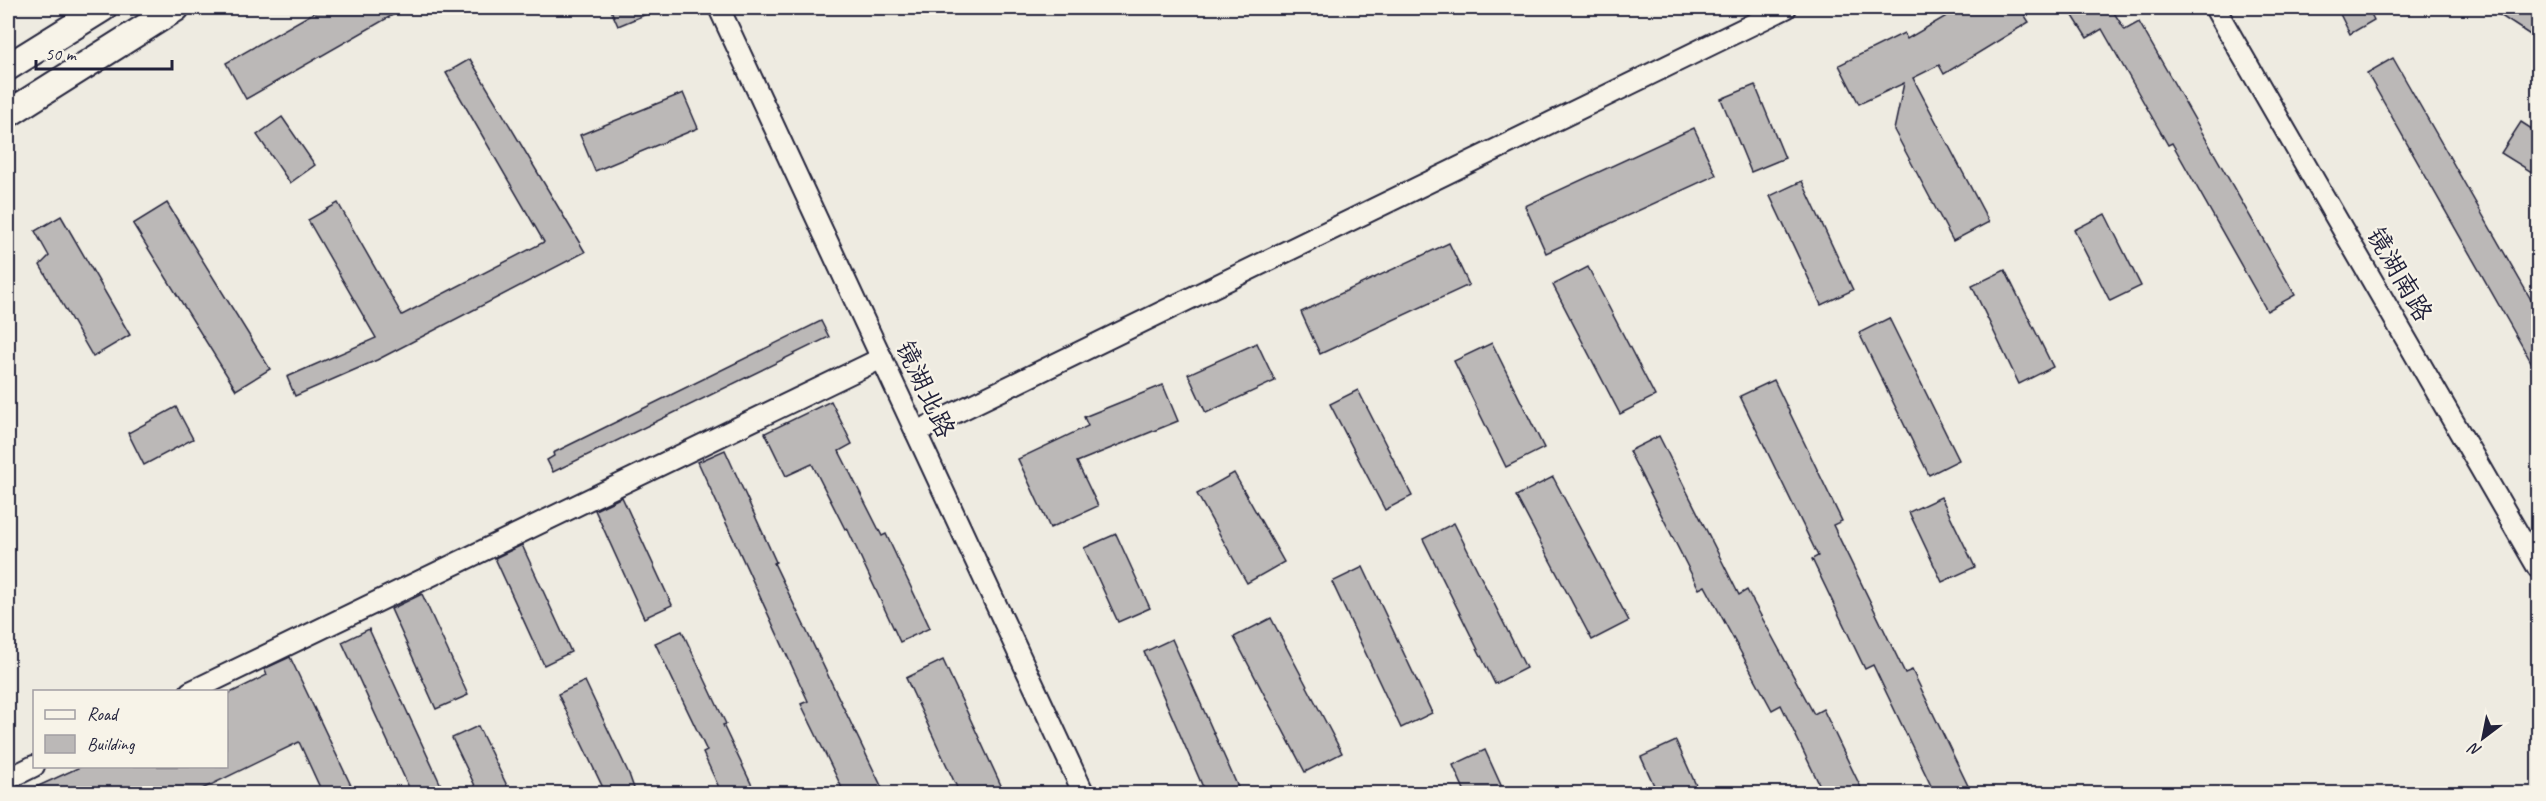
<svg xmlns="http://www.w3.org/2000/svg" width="2546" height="801" viewBox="0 0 2546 801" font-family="Caveat,'LXGW WenKai TC',sans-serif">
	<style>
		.building { fill: #bbb8b7; stroke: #22223b; stroke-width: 1.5 }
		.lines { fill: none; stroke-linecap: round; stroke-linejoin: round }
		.minor-casing { stroke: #22223b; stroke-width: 24 }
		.major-casing { stroke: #22223b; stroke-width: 30 }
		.minor { stroke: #f7f3e8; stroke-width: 20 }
		.major { stroke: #f7f3e8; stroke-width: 26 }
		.labels { text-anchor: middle; stroke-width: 4.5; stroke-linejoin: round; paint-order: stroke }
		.street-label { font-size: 26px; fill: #22223b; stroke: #f7f3e8 }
	</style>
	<rect width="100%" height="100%" fill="#eeebe1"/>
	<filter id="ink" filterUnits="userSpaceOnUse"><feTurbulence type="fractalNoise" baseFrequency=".0167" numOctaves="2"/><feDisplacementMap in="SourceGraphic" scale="12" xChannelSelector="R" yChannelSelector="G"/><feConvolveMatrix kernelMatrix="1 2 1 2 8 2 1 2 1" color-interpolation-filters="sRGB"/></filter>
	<g filter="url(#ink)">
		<g class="building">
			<polygon points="322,8 405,8 246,99 226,63"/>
			<polygon points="610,8 661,8 618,26"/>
			<polygon points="1960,8 2020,8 2029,22 1944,74 1939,65 1913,78 1989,222 1953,241 1894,130 1904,83 1859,104 1839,65 1904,33 1907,39"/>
			<polygon points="2068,8 2111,8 2125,30 2139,22 2295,295 2267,311 2172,143 2168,145 2102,29 2087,38"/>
			<polygon points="2337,8 2368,8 2374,20 2350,34"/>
			<polygon points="2489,8 2538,8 2538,40"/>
			<polygon points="2393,58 2538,312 2538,374 2367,73"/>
			<polygon points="470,59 585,252 377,360 295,396 287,377 376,338 308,220 338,203 402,315 544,242 446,73"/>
			<polygon points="1755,85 1785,158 1751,172 1721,99"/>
			<polygon points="683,93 698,128 595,171 580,135"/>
			<polygon points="282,117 315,165 290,183 257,135"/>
			<polygon points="2521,122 2538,133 2538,176 2501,153"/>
			<polygon points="1694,128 1716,175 1546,253 1525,206"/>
			<polygon points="1802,181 1853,290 1821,305 1770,196"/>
			<polygon points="167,203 270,369 236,390 133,224"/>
			<polygon points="2105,214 2141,286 2110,301 2074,230"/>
			<polygon points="61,216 130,335 93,357 40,265 49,256 35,231"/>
			<polygon points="1449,243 1469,285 1320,354 1301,312"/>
			<polygon points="1588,267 1655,396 1620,414 1553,285"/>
			<polygon points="2005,270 2053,367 2019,384 1972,286"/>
			<polygon points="1889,318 1959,460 1929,475 1859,333"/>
			<polygon points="821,321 829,337 553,472 547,460 554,456 553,453"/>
			<polygon points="1257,343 1275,381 1206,413 1188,374"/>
			<polygon points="1492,343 1544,448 1506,467 1454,361"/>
			<polygon points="1774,380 1842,521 1833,525 1905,673 1912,670 1972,794 1935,794 1873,665 1865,669 1812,559 1818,556 1740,396"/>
			<polygon points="1163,385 1178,421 1077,462 1098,506 1050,528 1018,459 1088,426 1084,417"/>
			<polygon points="1358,390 1412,496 1385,510 1330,404"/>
			<polygon points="831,401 852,444 839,451 882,536 886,534 930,628 900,642 847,528 845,529 812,464 786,476 765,433"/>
			<polygon points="176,407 193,439 144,465 128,433"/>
			<polygon points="1659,436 1739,595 1747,590 1814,714 1823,709 1864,794 1824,794 1781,705 1772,710 1705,586 1699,589 1629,451"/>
			<polygon points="725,450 776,562 774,563 885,794 845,794 801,704 808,701 698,462"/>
			<polygon points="1234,473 1284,562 1247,583 1197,494"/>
			<polygon points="1553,477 1629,621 1592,640 1516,496"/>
			<polygon points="622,497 672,605 644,618 595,510"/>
			<polygon points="1941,497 1975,567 1942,582 1909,512"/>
			<polygon points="1454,523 1526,668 1495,684 1423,539"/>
			<polygon points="1116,534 1150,608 1118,622 1084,548"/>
			<polygon points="522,545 571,652 544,665 495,558"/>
			<polygon points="1363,567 1432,713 1401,728 1332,582"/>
			<polygon points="422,594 468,695 436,709 391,609"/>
			<polygon points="1271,618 1342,753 1305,772 1234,637"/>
			<polygon points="369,629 445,794 412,794 342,642"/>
			<polygon points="682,631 726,724 723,725 756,794 722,794 703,753 707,751 655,643"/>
			<polygon points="1172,639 1241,794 1206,794 1144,652"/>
			<polygon points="290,657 355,794 323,794 299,742 192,794 21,794 82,766 226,766 226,695 267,675 264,669"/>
			<polygon points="943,660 1005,794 960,794 906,678"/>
			<polygon points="585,681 629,774 636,794 606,794 558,694"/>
			<polygon points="478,726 511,794 479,794 452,738"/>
			<polygon points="1676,741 1700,794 1658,794 1641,757"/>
			<polygon points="1485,750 1505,794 1466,794 1453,765"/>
		</g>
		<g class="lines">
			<defs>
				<g id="minor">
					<polyline points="719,8 1084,794"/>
					<polyline points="2215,8 2538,568"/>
					<polyline points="916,432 1786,8"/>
					<polyline points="190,692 882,358"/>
					<polyline points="8,779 34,766"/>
				</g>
				<g id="major">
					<polyline points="8,67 103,8"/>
					<polyline points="8,114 176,8"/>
				</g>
			</defs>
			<use href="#minor" class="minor-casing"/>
			<use href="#major" class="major-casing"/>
			<use href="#minor" class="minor"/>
			<use href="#major" class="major"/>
		</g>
	</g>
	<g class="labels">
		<g class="street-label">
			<text transform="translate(2400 274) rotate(60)" y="9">镜湖南路</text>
			<text transform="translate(926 389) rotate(65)" y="9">镜湖北路</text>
		</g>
	</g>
	<rect width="2546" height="801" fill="none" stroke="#f7f3e8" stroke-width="30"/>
	<rect x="15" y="15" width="2516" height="771" fill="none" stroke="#22223b" stroke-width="2" filter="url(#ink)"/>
	<rect x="33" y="690" width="195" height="78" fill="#f7f3e8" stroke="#a29fa3" stroke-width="1.5"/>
	<rect x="45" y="710" width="30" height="9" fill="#f7f3e8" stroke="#a29fa3" stroke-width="1.5"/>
	<text x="87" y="720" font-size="18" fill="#22223b">Road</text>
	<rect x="45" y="735" width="30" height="18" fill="#bbb8b7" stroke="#a29fa3" stroke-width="1.5"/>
	<text x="87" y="750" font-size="18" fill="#22223b">Building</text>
	<g transform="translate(2483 738) rotate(212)" stroke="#f7f3e8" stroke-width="4.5" paint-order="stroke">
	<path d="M0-4.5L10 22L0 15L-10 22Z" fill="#22223b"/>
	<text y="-9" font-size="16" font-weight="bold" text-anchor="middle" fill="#22223b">N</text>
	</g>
	<path d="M36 60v9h136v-9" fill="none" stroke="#22223b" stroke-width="3"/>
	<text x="45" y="60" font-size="18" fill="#22223b" stroke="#f7f3e8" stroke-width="4.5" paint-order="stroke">50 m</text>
</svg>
